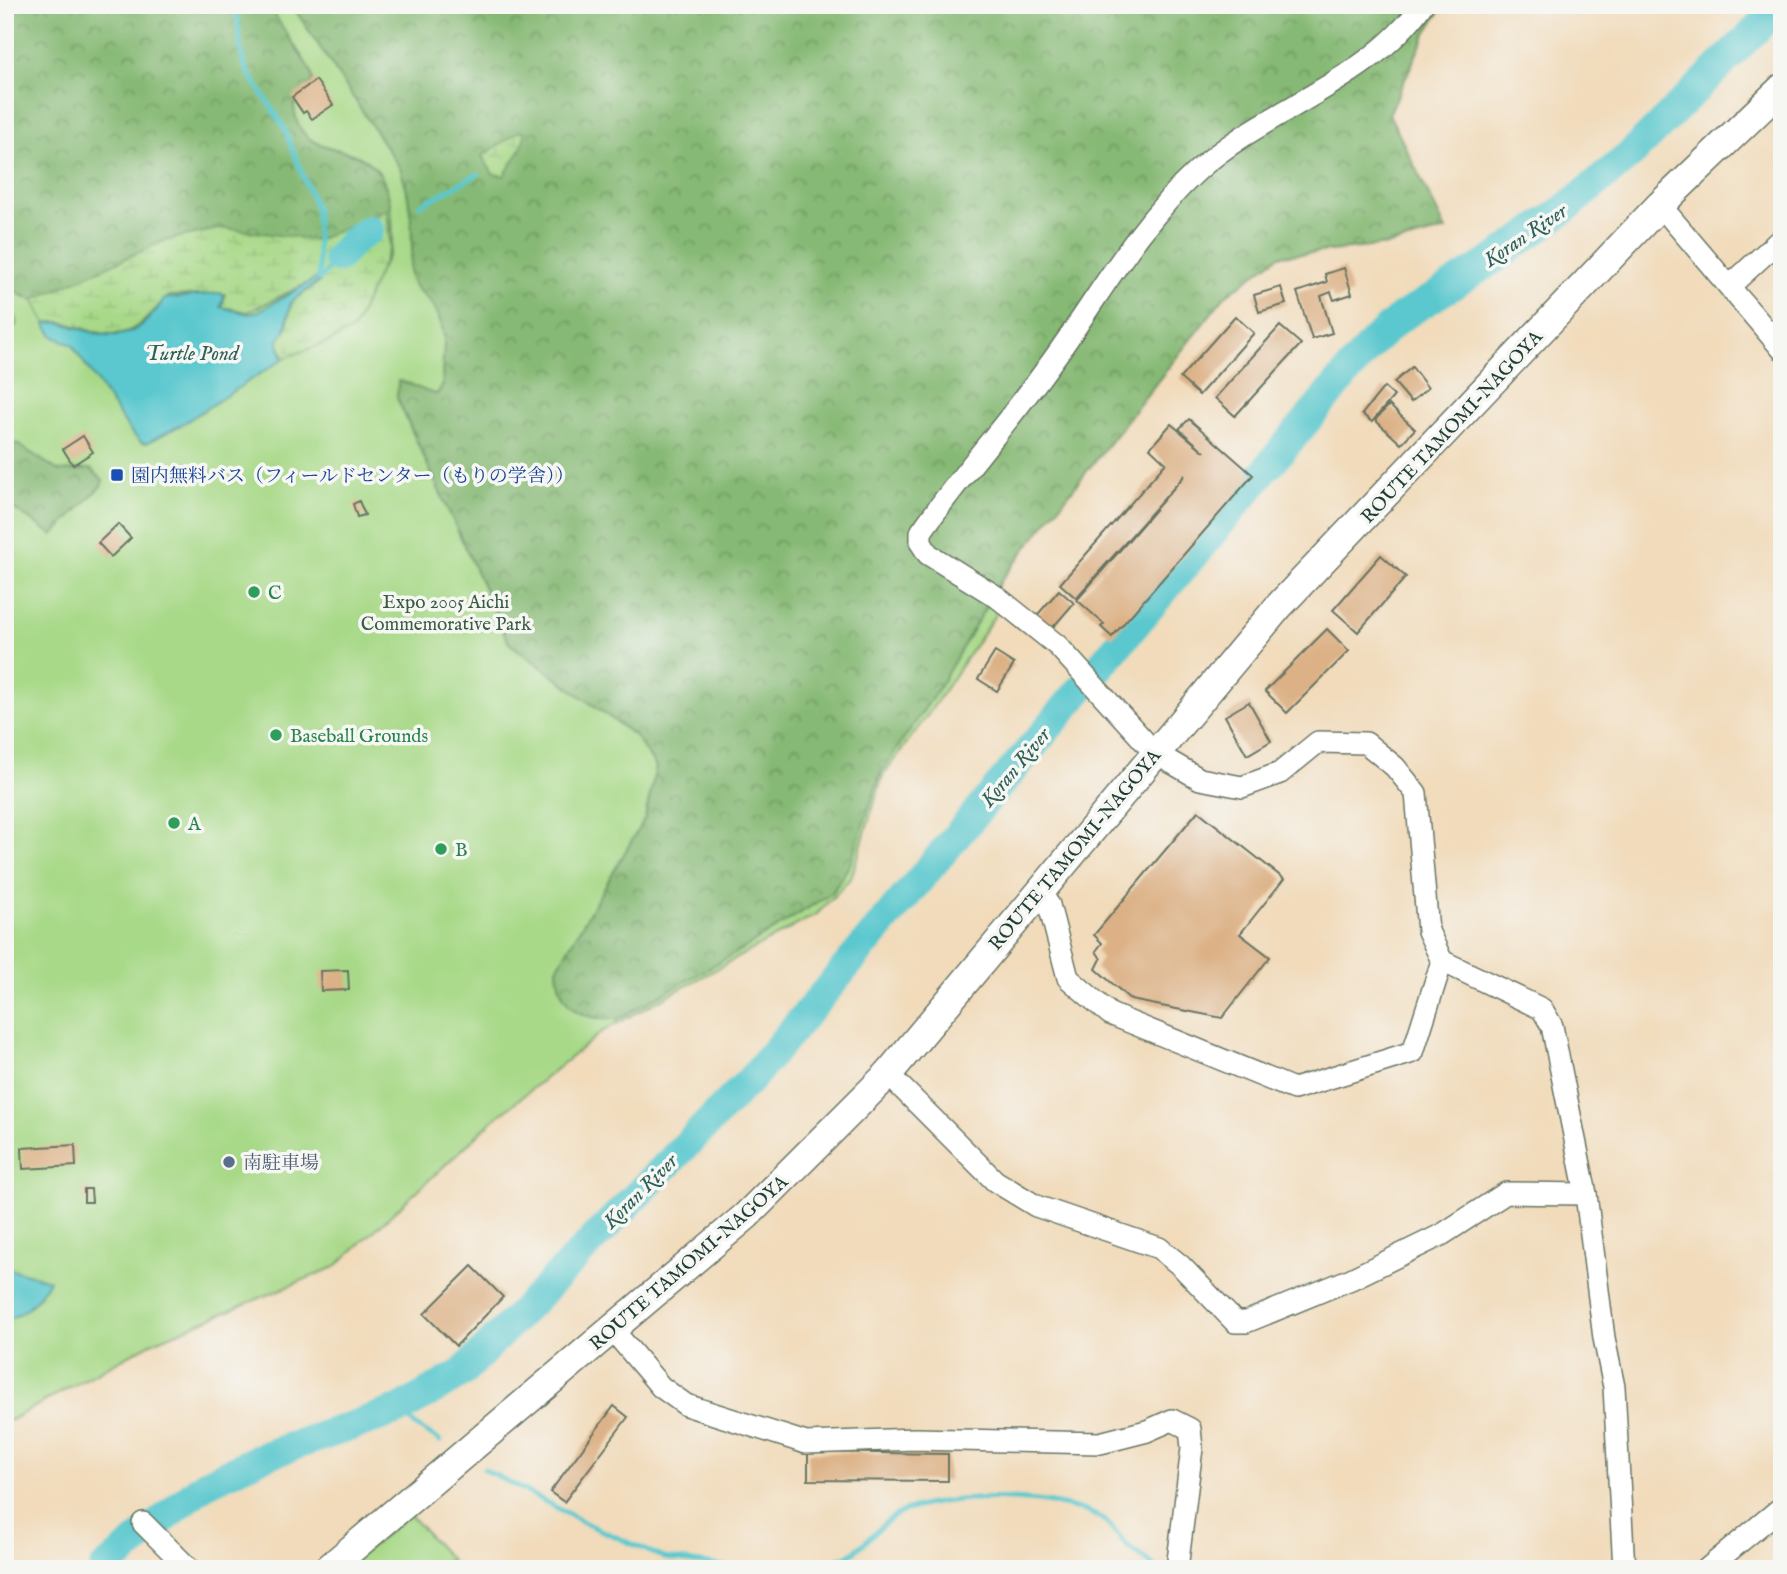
<svg xmlns="http://www.w3.org/2000/svg" width="1787" height="1574" viewBox="0 0 1787 1574" font-family="'IM FELL English','Noto Serif JP',serif">
	<style>
		.green { fill: #a8d988; stroke: #648b5e; stroke-width: 2 }
		.forest { fill: url(#forest-crowns); stroke: #527b54; stroke-width: 2 }
		.wetland { fill: url(#wetland-marsh); stroke: #648b5e; stroke-width: 2 }
		.water { fill: #5ac8ce; stroke: #3c8281; stroke-width: 2 }
		.lines { fill: none; stroke-linecap: round; stroke-linejoin: round }
		.stream { stroke: #5ac8ce; stroke-width: 5 }
		.river { stroke: #5ac8ce; stroke-width: 30 }
		.building { fill: #dcb185 }
		.minor-casing { stroke: #687463; stroke-width: 24 }
		.secondary-casing { stroke: #687463; stroke-width: 31 }
		.minor { stroke: #fff; stroke-width: 21 }
		.secondary { stroke: #fff; stroke-width: 28 }
		.transit-dot { fill: #1a4fb4; stroke: #f6f6f2; stroke-width: 2.5 }
		.leisure-dot { fill: #2e9e5b; stroke: #f6f6f2; stroke-width: 2.5 }
		.service-dot { fill: #5c6f8a; stroke: #f6f6f2; stroke-width: 2.5 }
		.labels { text-anchor: middle; stroke-width: 7; stroke-linejoin: round; paint-order: stroke }
		.street-label { font-size: 19px; fill: #1f3d34; stroke: #f6f6f2 }
		.transit-label { font-size: 19px; fill: #164399; stroke: #f6f6f2; text-anchor: start }
		.leisure-label { font-size: 19px; fill: #27864d; stroke: #f6f6f2; text-anchor: start }
		.park-label { font-size: 19px; fill: #3a5c45; stroke: #f6f6f2 }
		.service-label { font-size: 19px; fill: #4e5e75; stroke: #f6f6f2; text-anchor: start }
		.water-label { font-size: 21px; font-style: italic; fill: #2e605a; stroke: #f6f6f2 }
	</style>
	<defs>
		<pattern id="forest-crowns" width="20" height="18" patternUnits="userSpaceOnUse" patternTransform="scale(1.75)"><rect width="20" height="18" fill="#86b974"/><path d="M2 6a3 3 0 1 1 6 0M12 15a3 3 0 1 1 6 0" fill="none" stroke="#6d9860"/></pattern>
		<pattern id="wetland-marsh" width="20" height="14" patternUnits="userSpaceOnUse" patternTransform="scale(1.75)"><rect width="20" height="14" fill="#a8d988"/><path d="M1 5h8M5 5V1M11 12h8M15 12V8" fill="none" stroke="#90bb76"/></pattern>
	</defs>
	<rect width="100%" height="100%" fill="#f6f6f2"/>
	<filter id="ink" filterUnits="userSpaceOnUse"><feTurbulence type="fractalNoise" baseFrequency=".0143" numOctaves="2"/><feDisplacementMap in="SourceGraphic" scale="14" xChannelSelector="R" yChannelSelector="G"/><feConvolveMatrix kernelMatrix="1 2 1 2 8 2 1 2 1" color-interpolation-filters="sRGB"/></filter>
	<filter id="wash" filterUnits="userSpaceOnUse"><feTurbulence type="fractalNoise" baseFrequency=".00686" numOctaves="4" result="noise"/><feDisplacementMap in="SourceGraphic" scale="28" xChannelSelector="R" yChannelSelector="G"/><feGaussianBlur stdDeviation="1.57" result="paint"/><feColorMatrix in="noise" values="0 0 0 0 0 0 0 0 0 0 0 0 0 0 0 0 0 1.4 0 .05"/><feComposite in="paint" operator="in"/></filter>
	<g filter="url(#wash)">
		<rect width="100%" height="100%" fill="#f1dbbb"/>
		<g class="green">
			<polygon points="5,5 1324,5 864,470 1002,605 927,716 883,775 851,878 817,914 603,1031 497,1117 335,1267 151,1343 5,1423"/>
			<polygon points="409,1514 452,1561 422,1565 422,1569 345,1569"/>
		</g>
		<g class="forest">
			<path d="M 5,5 L 268,5 L 311,71 L 313,80 L 294,106 C 298,158 345,140 373,166 C 391,182 395,225 391,248 C 390,256 375,279 368,284 C 357,293 331,296 317,301 L 280,285 L 36,302 L 5,287 Z"/>
			<path d="M 292,5 L 1444,5 L 1426,33 L 1389,114 L 1446,230 L 1389,245 L 1279,256 L 1224,297 L 1002,579 L 937,691 L 881,772 L 850,864 L 832,893 L 743,949 L 618,1019 C 579,1020 559,1008 557,968 L 645,818 L 656,767 L 635,736 L 509,643 L 397,398 L 398,381 C 413,382 421,392 437,394 L 443,385 C 439,353 452,344 436,311 C 430,298 413,290 410,276 C 408,267 412,257 412,249 C 412,220 410,195 400,168 Z"/>
			<polygon points="5,309 16,317 16,325 5,336"/>
			<polygon points="5,442 17,444 59,471 91,469 103,480 101,486 53,535 5,503"/>
		</g>
		<g class="wetland">
			<path d="M 520,131 L 525,132 C 524,149 512,162 504,176 L 493,174 L 482,156 Z"/>
			<path d="M 387,210 L 390,248 L 354,328 L 331,341 L 284,358 L 278,341 L 286,329 L 292,301 L 320,282 L 320,277 L 248,312 L 222,307 L 225,294 L 168,296 C 140,326 129,343 84,329 C 70,324 61,320 46,323 L 33,300 L 166,240 L 223,228 L 317,240 Z"/>
		</g>
		<g class="water">
			<path d="M 319,277 L 319,281 L 291,302 L 285,331 L 278,341 L 283,359 L 181,425 L 147,443 L 141,442 L 130,431 L 72,345 L 53,336 L 45,324 C 58,320 69,325 82,329 C 122,343 142,333 164,299 L 221,293 L 224,297 L 221,307 L 250,314 L 259,311 Z"/>
			<path d="M 5,1268 L 49,1280 C 38,1301 27,1312 5,1321 Z"/>
		</g>
		<g class="lines">
			<g class="stream">
				<polyline points="236,5 241,53 246,69 283,125 316,209 319,279"/>
				<polyline points="420,205 478,174"/>
				<polyline points="319,279 334,264"/>
				<polyline points="401,1409 416,1426 440,1441"/>
				<polyline points="484,1469 589,1525 664,1558 745,1569"/>
				<path d="M 754,1569 C 785,1567 820,1570 849,1555 C 868,1544 878,1524 898,1514 C 943,1492 1052,1494 1097,1516 C 1109,1521 1118,1537 1127,1546 C 1136,1555 1149,1559 1156,1569"/>
			</g>
			<g class="river">
				<polyline points="338,258 353,241 369,230"/>
				<polyline points="1270,464 1374,341 1400,318 1496,258 1564,210 1630,155 1781,5"/>
				<polyline points="1098,669 1260,476"/>
				<polyline points="104,1569 205,1484 261,1457 401,1409 462,1373 752,1078 1080,690"/>
			</g>
		</g>
		<g id="blocks">
			<g class="building">
				<polygon points="316,80 333,105 312,119 306,111 303,113 292,97"/>
				<polygon points="1344,268 1352,294 1334,300 1331,292 1321,296 1332,333 1312,339 1297,292 1327,282 1325,274"/>
				<polygon points="1281,287 1286,304 1259,312 1254,295"/>
				<polygon points="1235,316 1254,333 1199,395 1180,378"/>
				<polygon points="1280,326 1301,344 1235,416 1215,398"/>
				<polygon points="1412,367 1428,388 1411,402 1394,382"/>
				<polygon points="1384,387 1394,396 1372,422 1362,414"/>
				<polygon points="1389,405 1415,429 1401,444 1375,420"/>
				<polygon points="1189,419 1253,475 1112,637 1101,627 1104,624 1077,600 1185,475 1076,598 1060,584 1166,463 1150,448 1171,424 1205,452 1179,429"/>
				<polygon points="83,436 93,452 73,465 63,449"/>
				<polygon points="359,501 365,515 357,517 353,504"/>
				<polygon points="118,524 131,538 111,557 98,543"/>
				<polygon points="1381,555 1406,577 1358,632 1333,610"/>
				<polygon points="1059,590 1074,603 1048,633 1033,620"/>
				<polygon points="1327,629 1349,651 1287,713 1265,691"/>
				<polygon points="995,652 1014,664 997,691 978,679"/>
				<polygon points="1249,702 1271,741 1247,755 1225,716"/>
				<polygon points="1198,811 1284,879 1240,934 1270,957 1222,1018 1131,1000 1096,969 1101,959 1096,951 1102,943 1094,935"/>
				<polygon points="348,970 349,990 321,991 320,971"/>
				<polygon points="75,1145 76,1166 23,1169 22,1148"/>
				<polygon points="84,1189 91,1189 92,1202 84,1202"/>
				<polygon points="472,1266 503,1297 456,1346 424,1314"/>
				<polygon points="614,1406 628,1417 564,1502 550,1492"/>
				<polygon points="808,1452 948,1454 948,1481 808,1480"/>
			</g>
		</g>
	</g>
	<g filter="url(#ink)">
		<use href="#blocks" fill-opacity="0" stroke="#687463" stroke-width="2"/>
		<g class="lines">
			<defs>
				<g id="minor">
					<polyline points="1660,205 1782,349"/>
					<polyline points="1731,285 1782,238"/>
					<path d="M 1038,891 L 1049,905 L 1068,978 L 1110,1014 L 1294,1089 L 1413,1052 L 1442,961 L 1428,931 L 1416,793 L 1395,767 L 1366,743 L 1318,742 L 1280,773 L 1242,787 L 1200,779 L 1155,753 L 1058,646 L 997,597 L 928,554 L 921,543 L 921,532 C 961,474 1009,422 1050,364 C 1099,297 1135,228 1197,171 C 1265,109 1368,83 1422,5"/>
					<polyline points="1442,961 1542,1009 1552,1026 1586,1194 1604,1338 1614,1387 1624,1569"/>
					<polyline points="888,1074 995,1181 1036,1206 1159,1248 1181,1266 1235,1322 1246,1322 1351,1279 1443,1234 1506,1193 1586,1194"/>
					<polyline points="612,1329 661,1387 686,1405 806,1443 915,1439 1100,1443 1147,1431 1172,1420 1190,1429 1192,1448 1177,1569"/>
					<polyline points="143,1523 189,1569"/>
					<polyline points="1707,1569 1782,1507"/>
				</g>
				<polyline id="secondary" points="328,1569 746,1216 888,1074 1279,606 1660,205 1782,88"/>
			</defs>
			<use href="#minor" class="minor-casing"/>
			<use href="#secondary" class="secondary-casing"/>
			<use href="#minor" class="minor"/>
			<use href="#secondary" class="secondary"/>
		</g>
	</g>
	<rect class="transit-dot" x="110" y="468" width="14" height="14" rx="3.5"/>
	<g class="leisure-dot">
		<circle cx="254" cy="592" r="7"/>
		<circle cx="276" cy="735" r="7"/>
		<circle cx="174" cy="823" r="7"/>
		<circle cx="441" cy="849" r="7"/>
	</g>
	<circle class="service-dot" cx="229" cy="1162" r="7"/>
	<g class="labels">
		<g class="street-label">
			<text transform="translate(1451 426) rotate(-47)" y="7">ROUTE TAMOMI-NAGOYA</text>
			<text transform="translate(1074 849) rotate(-50)" y="7">ROUTE TAMOMI-NAGOYA</text>
			<text transform="translate(688 1262) rotate(-41)" y="7">ROUTE TAMOMI-NAGOYA</text>
		</g>
		<g class="transit-label">
			<text x="131" y="482">園内無料バス（フィールドセンター（もりの学舎））</text>
		</g>
		<g class="leisure-label">
			<text x="268" y="599">C</text>
			<text x="290" y="742">Baseball Grounds</text>
			<text x="188" y="830">A</text>
			<text x="455" y="856">B</text>
		</g>
		<g class="park-label">
			<text x="446" y="608">Expo 2005 Aichi<tspan x="446" dy="22">Commemorative Park</tspan></text>
		</g>
		<g class="service-label">
			<text x="243" y="1169">南駐車場</text>
		</g>
		<g class="water-label">
			<text transform="translate(1525 235) rotate(-34)" y="7">Koran River</text>
			<text x="192" y="360">Turtle Pond</text>
			<text transform="translate(1015 767) rotate(-50)" y="7">Koran River</text>
			<text transform="translate(640 1191) rotate(-45)" y="7">Koran River</text>
		</g>
	</g>
	<rect width="1787" height="1574" fill="none" stroke="#f6f6f2" stroke-width="28"/>
</svg>
